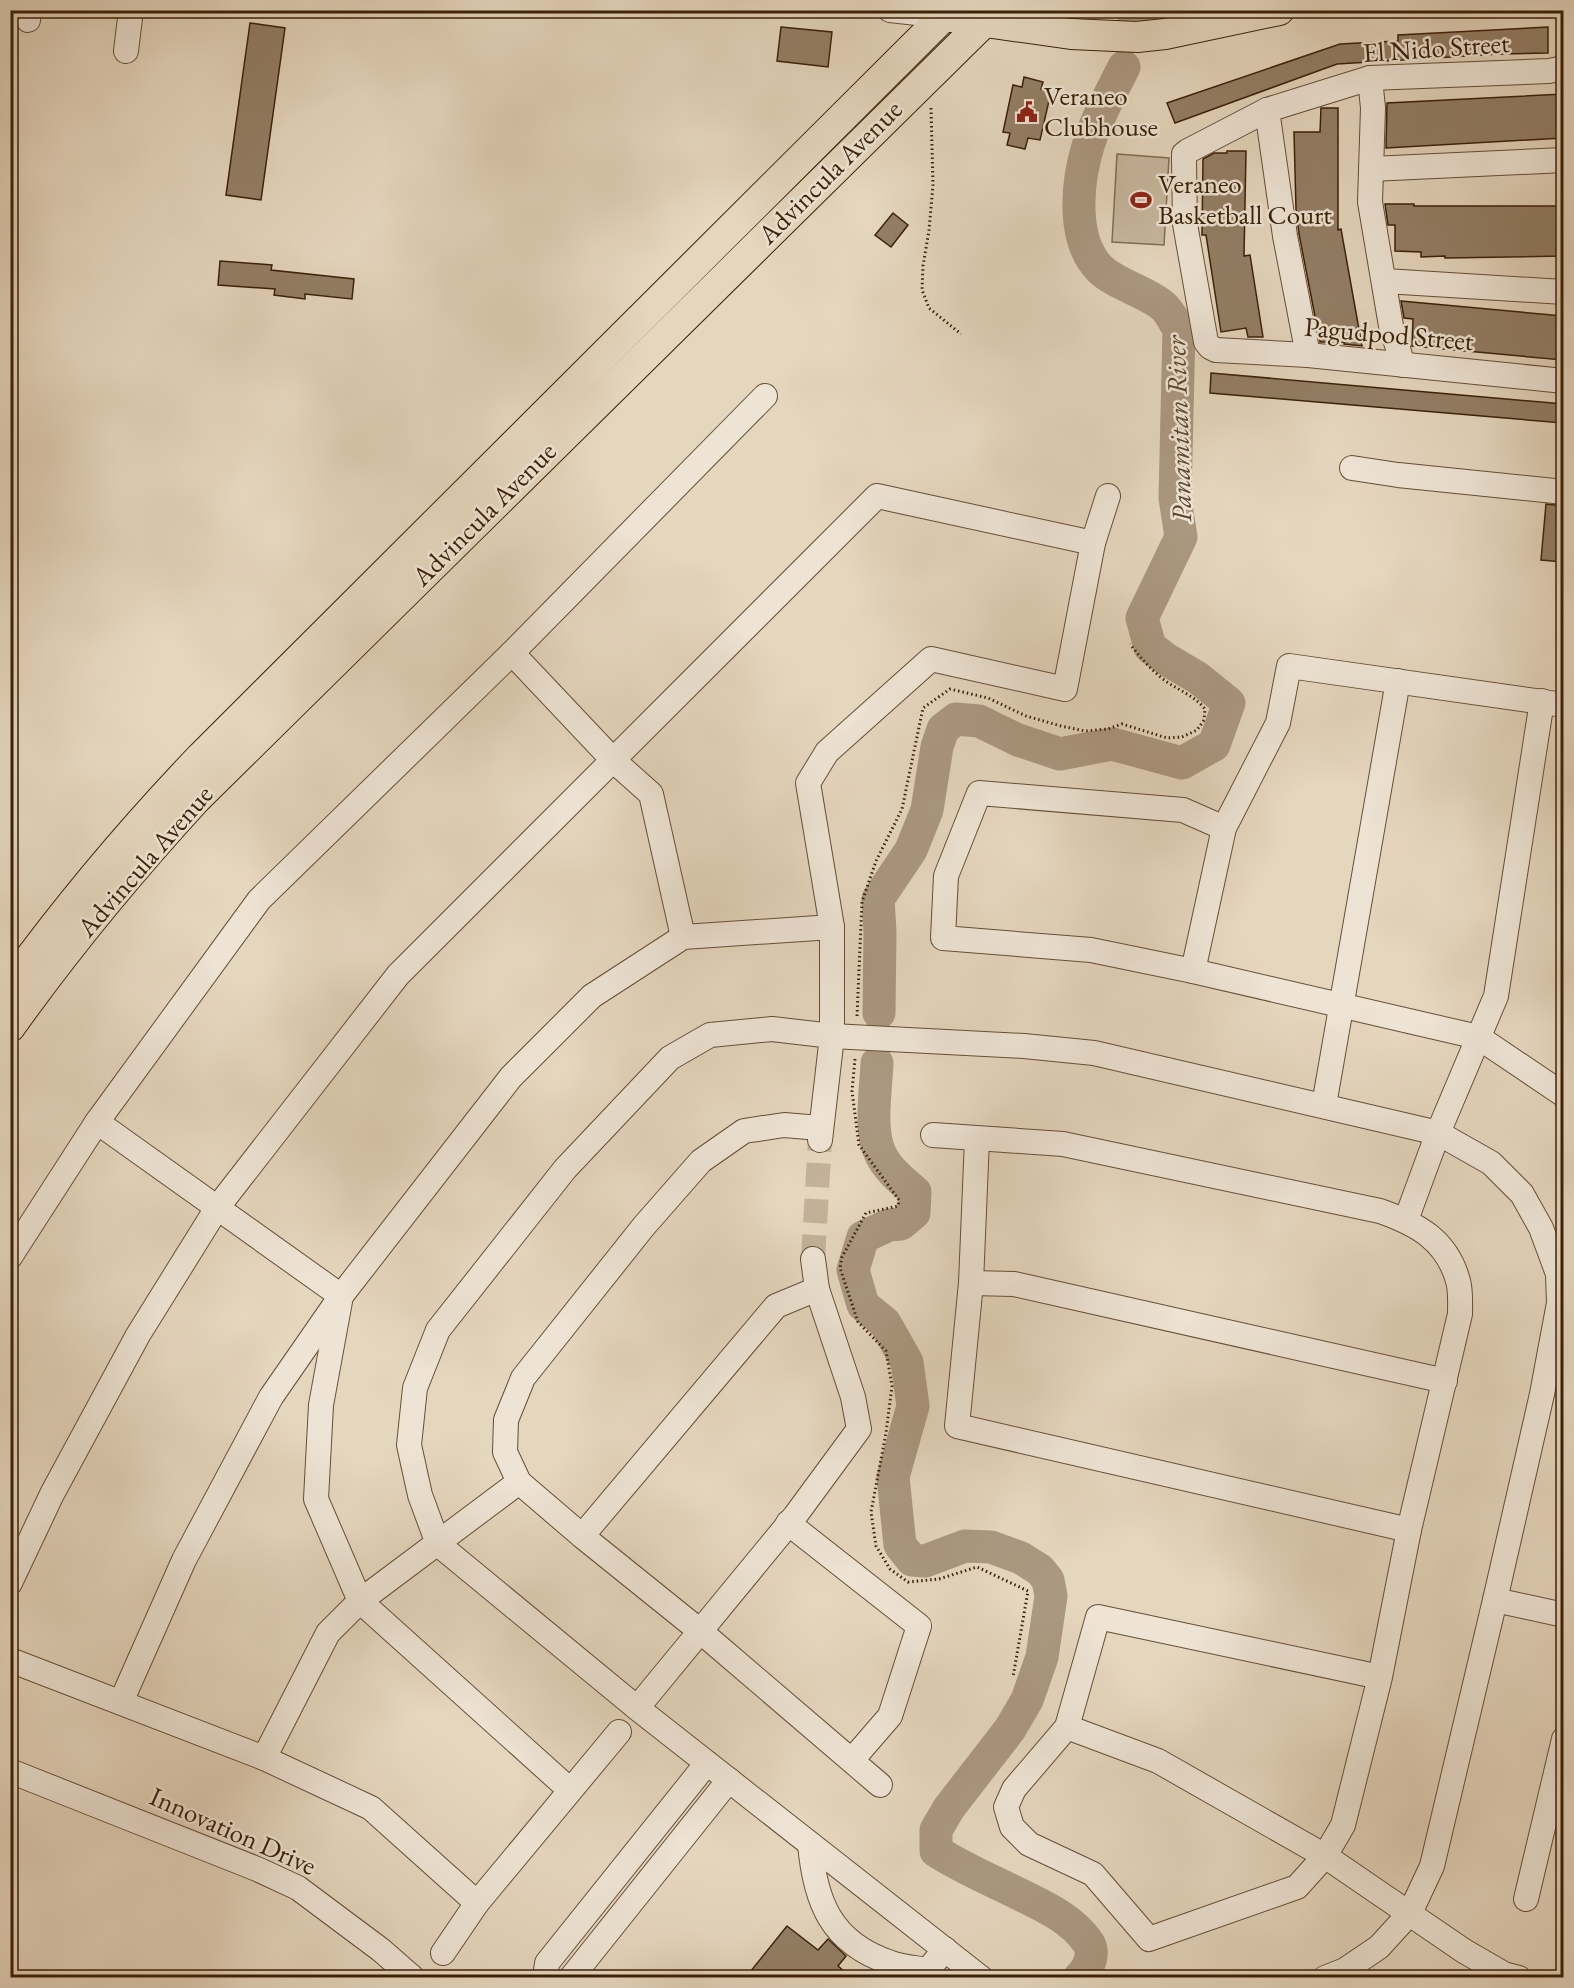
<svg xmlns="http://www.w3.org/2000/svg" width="1574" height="1988" viewBox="0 0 1574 1988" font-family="'EB Garamond',serif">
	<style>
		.green { fill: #c8b79f; stroke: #826c53; stroke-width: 1.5 }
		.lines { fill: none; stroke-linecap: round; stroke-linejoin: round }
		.river { stroke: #ab9880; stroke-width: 33 }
		.building { fill: #937f66; stroke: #3b2107; stroke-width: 1.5 }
		.minor-tunnel { stroke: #c3b299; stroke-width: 24; stroke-dasharray: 24 12; stroke-linecap: butt }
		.minor-casing { stroke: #664e35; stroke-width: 26 }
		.major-casing { stroke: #3b2107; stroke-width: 32 }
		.path { stroke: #3b2107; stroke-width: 3; stroke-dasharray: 1.5 3; stroke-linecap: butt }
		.minor { stroke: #eee4d5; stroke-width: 24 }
		.major { stroke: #e5d6be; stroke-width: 30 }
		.labels { text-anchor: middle; stroke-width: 5; stroke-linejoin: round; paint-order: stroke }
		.street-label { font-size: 27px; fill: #3b2107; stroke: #eee4d5 }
		.poi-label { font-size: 27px; fill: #3b2107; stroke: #eee4d5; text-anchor: start }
		.water-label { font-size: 28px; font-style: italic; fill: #5d452b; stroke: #eee4d5 }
	</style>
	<rect width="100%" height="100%" fill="#e5d6be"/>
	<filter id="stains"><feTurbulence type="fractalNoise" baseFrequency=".00333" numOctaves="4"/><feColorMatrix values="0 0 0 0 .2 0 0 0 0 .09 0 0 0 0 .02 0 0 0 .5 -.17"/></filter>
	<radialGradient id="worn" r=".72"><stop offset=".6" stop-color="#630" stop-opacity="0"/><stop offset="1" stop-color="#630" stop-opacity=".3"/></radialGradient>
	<polygon class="green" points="1117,154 1169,158 1164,245 1112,242"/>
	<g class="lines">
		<g class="river">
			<polyline points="1133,10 1135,31"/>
			<path d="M 879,1013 L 880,932 L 878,899 L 911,850 L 927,810 L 937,747 L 943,729 L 956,719 L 979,721 L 1018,740 L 1060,754 L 1112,744 L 1182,763 L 1214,745 L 1229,703 L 1198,678 L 1166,659 L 1150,647 L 1142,618 L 1181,537 L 1175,498 L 1179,329 C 1174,322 1170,312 1163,306 C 1147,292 1115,284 1100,269 C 1071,240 1077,182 1088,146 C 1096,119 1111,93 1124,67"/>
			<path d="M 877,1063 C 876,1089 869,1130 880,1153 C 887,1169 902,1181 915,1192 L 914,1213 L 901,1224 L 889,1225 L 863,1237 L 853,1270 L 863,1305 L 885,1323 L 907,1362 L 913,1406 L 893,1477 L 900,1545 L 912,1560 L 925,1561 L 965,1546 L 991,1547 L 1021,1558 L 1040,1570 L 1048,1580 L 1051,1596 L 1042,1657 L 1027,1700 L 1010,1729 L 949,1808 L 936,1830 L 936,1851 C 962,1868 991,1880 1019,1894 C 1043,1906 1071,1918 1087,1941 C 1096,1952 1089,1969 1079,1978"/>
		</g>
	</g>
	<g class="building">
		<polygon points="250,23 285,28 261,200 226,195"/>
		<polygon points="781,27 832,32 828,67 777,61"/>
		<polygon points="1548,27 1548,53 1499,54 1337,64 1175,123 1167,103 1340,44 1398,41 1398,35"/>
		<polygon points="1024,77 1043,82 1041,89 1051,92 1040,140 1028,138 1025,149 1007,145 1010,133 1003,132 1013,85 1022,87"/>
		<polygon points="1563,94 1563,138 1386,148 1387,103"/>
		<polygon points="1321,108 1338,108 1338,230 1341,229 1362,346 1344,344 1344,342 1320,342 1299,234 1296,209 1294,132 1320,132"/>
		<polygon points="1227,151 1246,151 1244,256 1250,255 1263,337 1248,337 1246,328 1221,332 1206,235 1202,235 1203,159 1214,153 1227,153"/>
		<polygon points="1385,204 1414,204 1414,206 1563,206 1563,256 1445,258 1445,256 1421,257 1421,252 1395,251 1395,225 1388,225"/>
		<polygon points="893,213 908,225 891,247 875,235"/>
		<polygon points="220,261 272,265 271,270 354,279 352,299 305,294 305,299 274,295 275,289 218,285"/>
		<polygon points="1401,301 1563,316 1563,360 1412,346 1413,319 1404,318"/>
		<polygon points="1211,373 1563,404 1563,423 1210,393"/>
		<polygon points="1546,504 1563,506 1563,562 1541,560"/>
		<polygon points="787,1926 818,1950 828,1939 846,1956 838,1966 851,1977 746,1977"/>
	</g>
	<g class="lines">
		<polyline class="minor-tunnel" points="813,1259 820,1140"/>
		<defs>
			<g id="minor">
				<polyline points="890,10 944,16"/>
				<polyline points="28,20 29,10"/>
				<polyline points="126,51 131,10"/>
				<polyline points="1564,68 1549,71 1370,78 1267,110 1188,151 1184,154 1184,160 1185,224 1206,342 1210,347 1216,350 1308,355 1564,381"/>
				<polyline points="1370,78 1373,108 1370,202 1391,326 1403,365"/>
				<polyline points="1267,110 1285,236 1308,355"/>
				<polyline points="1371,169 1564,160"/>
				<polyline points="1385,281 1564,292"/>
				<polyline points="1352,468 1398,475 1564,492"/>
				<polyline points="512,653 614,761 651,794 683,937 832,927 832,1036 820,1140"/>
				<polyline points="1224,828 1183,810 979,793 946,876 943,938 1091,950 1193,971 1478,1037 1564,1095"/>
				<polyline points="832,927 808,783 827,752 931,659 1065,689 1093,543 1108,496"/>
				<polyline points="1193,971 1224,828 1278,723 1289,666 1564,705"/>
				<polyline points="1324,1105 1398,681"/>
				<polyline points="97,1122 341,1296 321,1405 316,1499 360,1601 570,1790"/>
				<polyline points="820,1128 784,1125 744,1131 701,1161 644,1226 523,1378 506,1420 505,1452 519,1482 582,1536 700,1631 880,1785"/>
				<path d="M 933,1135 L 1063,1144 L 1380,1211 C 1417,1224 1447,1240 1458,1281 C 1461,1291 1460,1304 1460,1314 L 1409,1530 L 1380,1677 L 1343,1825 L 1325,1856 L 1297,1887 L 1149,1939 L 1093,1874 L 1029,1844 L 1012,1827 L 1006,1807 L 1014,1789 L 1067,1727 L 1098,1617 L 1380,1677"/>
				<polyline points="977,1139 971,1283 957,1426 1409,1530"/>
				<polyline points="1406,1220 1438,1133 1496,996 1542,701"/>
				<polyline points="10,1257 97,1122 259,900 512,653 765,396"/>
				<polyline points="971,1283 1014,1284 1445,1381"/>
				<polyline points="788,1523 919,1626 890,1716 852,1760"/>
				<polyline points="582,1536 776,1306 817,1289"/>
				<polyline points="10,1583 52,1494 138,1335 217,1208 398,975 877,496 1093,543"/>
				<polyline points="1495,1600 1564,1615"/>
				<polyline points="10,1660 264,1758 371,1808 477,1903 619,1732"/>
				<polyline points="121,1702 184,1560 271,1397 341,1296 511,1077 592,996 683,937"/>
				<polyline points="637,1708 795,1516 859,1429 853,1397 817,1289 813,1259"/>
				<polyline points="1067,1727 1158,1761 1325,1856 1464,1951 1504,1974 1519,1978"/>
				<polyline points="264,1758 328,1633 360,1601 519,1482"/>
				<polyline points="10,1771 257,1869 298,1888 381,1950 413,1978"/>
				<path d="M 810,1844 C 815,1902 831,1943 891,1963 C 902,1967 916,1968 928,1970 L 945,1949"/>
				<polyline points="1526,1899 1564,1739"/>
				<polyline points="443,1953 477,1903"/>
				<polyline points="545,1978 547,1963 707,1763"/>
				<polyline points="571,1978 729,1780"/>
				<polyline points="981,1978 637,1708 438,1544 420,1495 409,1445 415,1388 438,1330 565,1169 670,1058 710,1035 772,1029 832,1036 1024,1046 1094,1053 1438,1133 1491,1163 1522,1194 1541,1228 1558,1274 1559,1303 1542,1394 1495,1600 1432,1866 1410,1913 1379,1947 1345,1970 1325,1978"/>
			</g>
			<g id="major">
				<path d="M 10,985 C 69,904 133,828 202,756 L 944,16 L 1071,34 L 1137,37 L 1165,34 L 1279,10"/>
				<path d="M 10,1027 C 67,947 130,871 196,799 L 983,23"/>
			</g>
		</defs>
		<use href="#minor" class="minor-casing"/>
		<use href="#major" class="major-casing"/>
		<g class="path">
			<polyline points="931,108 933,185 929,230 923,266 922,290 929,308 961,334"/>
			<path d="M 857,1016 L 862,902 L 876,861 L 902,809 L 923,708 L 950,689 L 988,698 L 1026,716 L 1061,726 L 1085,731 L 1108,729 L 1122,724 L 1167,738 L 1182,737 L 1197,730 L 1204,720 L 1205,709 C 1194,695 1177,690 1163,679 C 1150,669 1140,657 1130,644"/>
			<polyline points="855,1059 852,1091 859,1145 899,1200 898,1206 866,1213 842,1257 840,1268 858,1322 886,1351 892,1386 886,1433 871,1512 876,1546 890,1569 908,1582 939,1579 977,1567 1028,1591 1013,1677"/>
		</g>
		<use href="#minor" class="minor"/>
		<use href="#major" class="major"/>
	</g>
	<defs>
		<symbol id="civic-bare" viewBox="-9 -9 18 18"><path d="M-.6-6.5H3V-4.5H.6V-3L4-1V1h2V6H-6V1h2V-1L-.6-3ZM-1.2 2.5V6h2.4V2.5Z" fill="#8f2418" stroke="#eee4d5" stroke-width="2.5" paint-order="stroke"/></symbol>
		<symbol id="stadium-bare" viewBox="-9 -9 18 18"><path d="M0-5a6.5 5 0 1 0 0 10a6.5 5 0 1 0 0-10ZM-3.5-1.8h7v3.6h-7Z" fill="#8f2418" stroke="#eee4d5" stroke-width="2.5" paint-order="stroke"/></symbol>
	</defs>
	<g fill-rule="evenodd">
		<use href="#civic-bare" x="1012" y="97" width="30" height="30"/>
		<use href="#stadium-bare" x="1126" y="185" width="30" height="30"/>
	</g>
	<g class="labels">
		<g class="street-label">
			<text transform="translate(1436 48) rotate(-4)" y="9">El Nido Street</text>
			<text transform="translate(830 172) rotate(-45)" y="9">Advincula Avenue</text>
			<text transform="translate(1389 334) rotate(5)" y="9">Pagudpod Street</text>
			<text transform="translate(484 514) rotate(-45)" y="9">Advincula Avenue</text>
			<text transform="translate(145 861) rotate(-49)" y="9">Advincula Avenue</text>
			<text transform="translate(233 1831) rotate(24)" y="9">Innovation Drive</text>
		</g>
		<g class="poi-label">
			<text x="1044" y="105">Veraneo<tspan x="1044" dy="31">Clubhouse</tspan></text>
			<text x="1158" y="193">Veraneo<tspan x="1158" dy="31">Basketball Court</tspan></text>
		</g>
		<g class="water-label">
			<text transform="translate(1178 429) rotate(-92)" y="10">Panamitan River</text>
		</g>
	</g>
	<rect width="1574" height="1988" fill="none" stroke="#e5d6be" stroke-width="36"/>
	<rect x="12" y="12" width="1550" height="1964" fill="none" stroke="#3b2107" stroke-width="3"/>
	<rect x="18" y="18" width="1538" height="1952" fill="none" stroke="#3b2107" stroke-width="1.5"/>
	<rect width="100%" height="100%" filter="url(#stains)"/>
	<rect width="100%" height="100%" fill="url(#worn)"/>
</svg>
